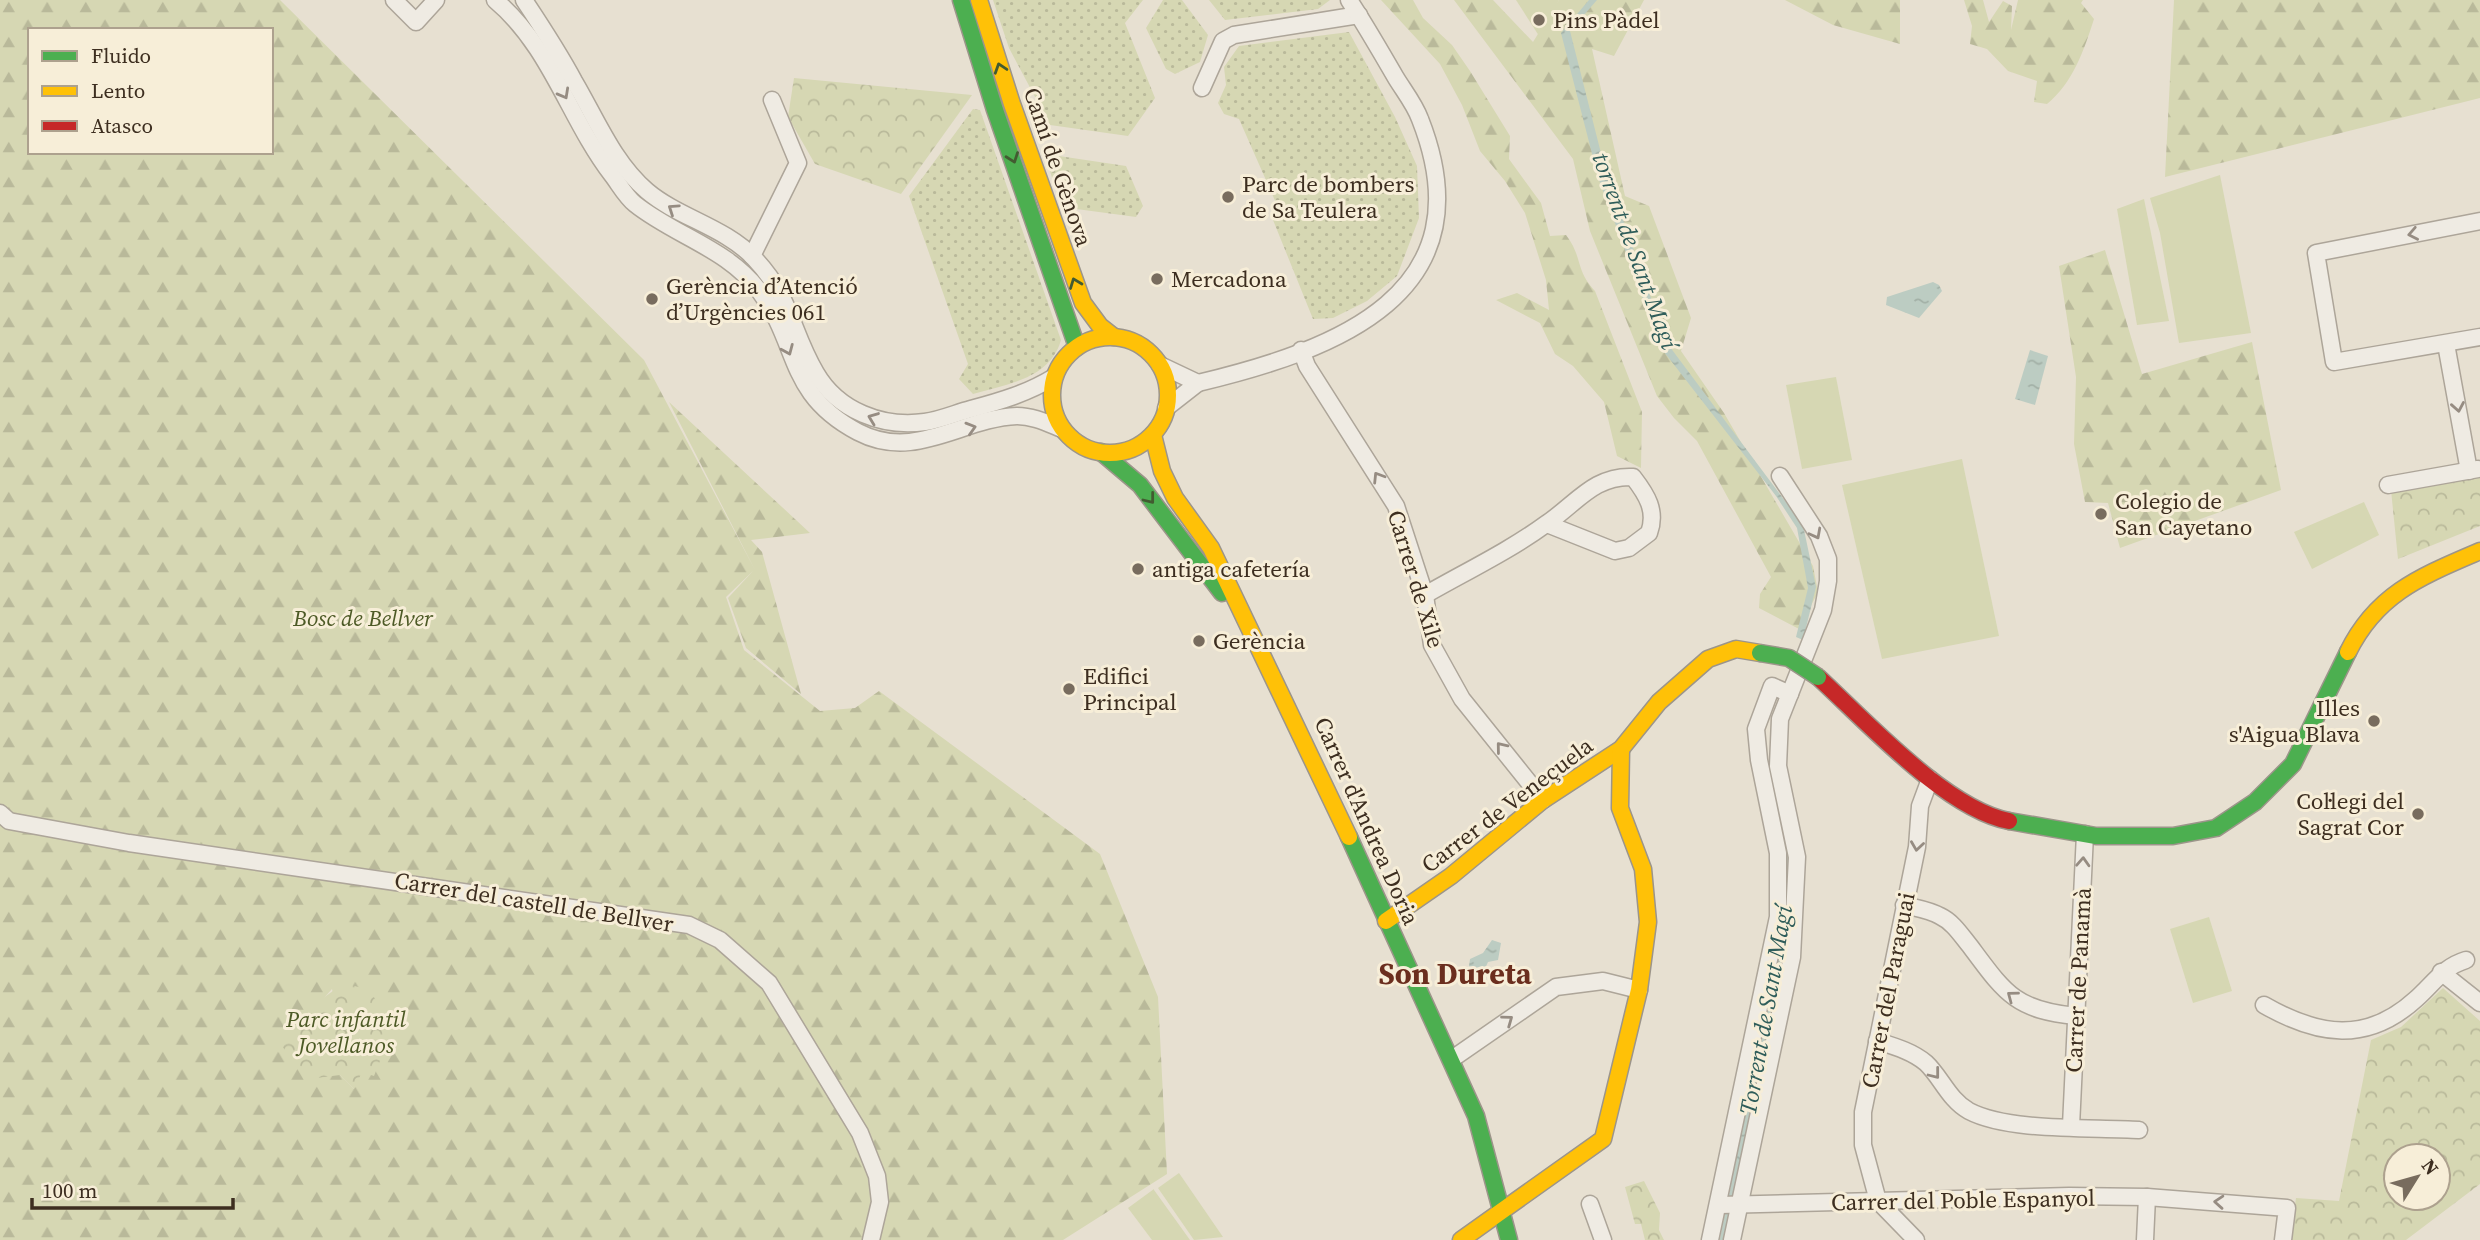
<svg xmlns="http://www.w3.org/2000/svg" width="2480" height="1240" viewBox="0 0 2480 1240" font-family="'Source Serif 4',serif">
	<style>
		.grass { fill: url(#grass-dots) }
		.forest { fill: url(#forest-firs); fill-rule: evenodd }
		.park { fill: url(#park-crowns); fill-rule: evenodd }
		.pitch { fill: #d6d7b3 }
		.water { fill: url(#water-ripples) }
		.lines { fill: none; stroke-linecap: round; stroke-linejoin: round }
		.stream { stroke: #bcccc2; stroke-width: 4.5 }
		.street-casing { stroke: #ada599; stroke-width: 19 }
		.fast-casing { stroke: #9c958a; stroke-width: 19 }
		.slow-casing { stroke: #9c958a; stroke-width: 19 }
		.jam-casing { stroke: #9c958a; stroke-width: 19 }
		.street { stroke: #efebe3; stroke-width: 16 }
		.fast { stroke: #4caf50; stroke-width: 16 }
		.slow { stroke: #ffc107; stroke-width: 16 }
		.jam { stroke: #c62828; stroke-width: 16 }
		.fast-bridge-casing { stroke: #9c958a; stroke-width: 19; stroke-linecap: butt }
		.fast-bridge { stroke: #4caf50; stroke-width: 16 }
		.oneway { stroke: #425b31 }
		.oneway2 { stroke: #968c82 }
		.poi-dot { fill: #786c5e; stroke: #f7eed8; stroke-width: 2.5 }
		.labels { text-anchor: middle; stroke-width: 6; stroke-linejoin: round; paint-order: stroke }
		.poi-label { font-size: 23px; fill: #3d2e20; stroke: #f7eed8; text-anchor: start }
		.street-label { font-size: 23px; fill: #3d2e20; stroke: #f7eed8 }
		.park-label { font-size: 23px; font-style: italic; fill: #4d5a26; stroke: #f7eed8 }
		.water-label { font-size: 24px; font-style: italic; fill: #2f5d5a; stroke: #f7eed8 }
		.district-label { font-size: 30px; font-weight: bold; fill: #6b2e1e; stroke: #f7eed8 }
	</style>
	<defs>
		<pattern id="grass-dots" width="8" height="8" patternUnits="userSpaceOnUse" patternTransform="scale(1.75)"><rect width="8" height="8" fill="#d6d7b3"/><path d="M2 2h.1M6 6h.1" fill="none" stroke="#b9b99a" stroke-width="1.8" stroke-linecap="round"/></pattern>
		<pattern id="forest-firs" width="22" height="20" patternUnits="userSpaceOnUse" patternTransform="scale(1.75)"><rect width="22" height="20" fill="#d6d7b3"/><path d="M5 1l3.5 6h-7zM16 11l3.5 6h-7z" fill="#b9b99a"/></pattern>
		<pattern id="park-crowns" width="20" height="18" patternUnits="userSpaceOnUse" patternTransform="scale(1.75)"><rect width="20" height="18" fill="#d6d7b3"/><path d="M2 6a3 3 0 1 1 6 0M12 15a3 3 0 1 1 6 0" fill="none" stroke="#b9b99a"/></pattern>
		<pattern id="water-ripples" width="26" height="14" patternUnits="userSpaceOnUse" patternTransform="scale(1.75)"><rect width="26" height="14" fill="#bcccc2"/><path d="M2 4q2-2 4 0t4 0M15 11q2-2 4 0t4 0" fill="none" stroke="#a2b0a6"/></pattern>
	</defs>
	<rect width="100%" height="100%" fill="#e7e0d1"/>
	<g class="grass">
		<polygon points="993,0 1143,0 1125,23 1155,98 1128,136 1050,125 1009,48"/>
		<polygon points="1163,0 1182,0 1208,35 1200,62 1175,74 1166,69 1146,28"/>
		<polygon points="1209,0 1330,0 1318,9 1225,20"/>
		<polygon points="1349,32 1395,117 1417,166 1419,218 1397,276 1367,301 1333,318 1313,319 1273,220 1280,212 1239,119 1224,114 1218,103 1226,85 1224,67 1239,46"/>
		<path d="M 973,109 L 980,110 L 1061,340 C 1050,379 1007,384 973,394 L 959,379 L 968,364 L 909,196 Z"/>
		<polygon points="1059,156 1126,166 1143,206 1136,217 1069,208 1060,203 1049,168"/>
	</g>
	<g class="forest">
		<path d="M 0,0 L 280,0 L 644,360 L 755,570 L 669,402 L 810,533 L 751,540 L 762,552 L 801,694 L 746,648 L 728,598 L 753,571 L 726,597 L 744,650 L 820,711 L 855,708 L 879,691 L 1100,854 L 1158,997 L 1167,1174 L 1063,1240 L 0,1240 ZM 30,30 L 271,30 L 271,152 L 30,152 ZM 332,989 L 354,1089 L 340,1075 L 282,1045 Z"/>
		<path d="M 1381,0 L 1413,0 L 1423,18 L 1452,45 L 1470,71 L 1510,136 L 1509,159 L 1541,203 L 1550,236 L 1566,235 C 1583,257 1575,270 1595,291 L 1642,412 L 1641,468 L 1617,456 L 1604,402 L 1573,366 L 1555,354 L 1540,323 L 1496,300 L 1517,293 L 1549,310 L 1546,280 L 1525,213 L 1505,181 L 1480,151 L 1462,105 L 1440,64 Z"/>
		<polygon points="1454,0 1493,0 1533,42 1559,0 1644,0 1614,56 1592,49 1625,196 1649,206 1691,318 1681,351 1724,413 1813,566 1818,592 1799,629 1759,608 1760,594 1771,577 1697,441 1674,418 1657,396 1590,231 1573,159"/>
		<polygon points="1785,0 1900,0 1900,44 1833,25"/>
		<path d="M 1964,0 L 1983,0 L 1989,22 L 2003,1 L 2012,6 L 2011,30 L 2018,0 L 2083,0 L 2081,3 L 2094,19 C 2084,50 2073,83 2047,104 L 2034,102 L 2037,81 L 2008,71 L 1987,49 L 1970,44 L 1972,26 Z"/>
		<polygon points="2174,0 2480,0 2480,98 2165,177"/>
		<polygon points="2105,250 2142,374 2252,342 2281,490 2120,548 2108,503 2085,502 2074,444 2076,377 2059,266"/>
	</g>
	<g class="park">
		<polygon points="794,78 972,95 901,194 815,164 788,117"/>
		<polygon points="2480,474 2480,526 2398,559 2391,490"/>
		<polygon points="344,983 369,990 387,1016 389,1038 374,1076 362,1072 354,1089 340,1075 309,1079 281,1045 319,1001"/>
		<path d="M 2443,988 L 2480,1021 L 2480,1184 L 2406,1240 L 2290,1240 L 2296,1198 L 2339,1201 L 2371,1040 L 2401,1027 ZM 2396,1156 L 2438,1156 L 2438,1198 L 2396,1198 Z"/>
		<polygon points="1644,1181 1660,1213 1659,1230 1664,1240 1645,1240 1641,1224 1635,1224 1625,1187"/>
	</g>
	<g class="pitch">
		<polygon points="1516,0 1559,0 1541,39"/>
		<polygon points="2220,175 2251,333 2179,343 2160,233 2150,198"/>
		<polygon points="2144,199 2169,321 2137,325 2117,209"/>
		<polygon points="1836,377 1852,460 1802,469 1786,385"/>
		<polygon points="1962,459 1999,636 1882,659 1842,485"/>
		<polygon points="2364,502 2379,535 2312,569 2294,532"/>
		<polygon points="2209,917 2232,991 2193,1003 2170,929"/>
		<polygon points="1179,1173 1223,1237 1194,1240 1158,1188"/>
		<polygon points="1154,1189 1154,1190 1190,1240 1152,1240 1128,1208"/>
	</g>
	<g class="water">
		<polygon points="1589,0 1597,0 1570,31 1605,169 1667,343 1803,525 1816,587 1803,640 1796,637 1808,588 1797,528 1776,496 1661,348 1598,177 1561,33"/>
		<polygon points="1933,282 1939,285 1942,291 1919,318 1886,305 1887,297"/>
		<polygon points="2030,350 2048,356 2035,405 2015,399"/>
		<polygon points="1786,812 1795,903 1777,1011 1766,1009 1785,922 1787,885 1775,816"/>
		<polygon points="1492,940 1501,943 1498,960 1488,962 1483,973 1474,973 1469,966 1470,959 1483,953"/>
		<polygon points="1764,1024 1774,1026 1740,1187 1730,1185"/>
	</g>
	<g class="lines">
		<g class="stream">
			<polyline points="1776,800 1780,819"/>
			<polyline points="1765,1029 1770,1007"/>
			<polyline points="1730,1200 1734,1182"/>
			<polyline points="1722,1240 1728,1209"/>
		</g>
		<defs>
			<g id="street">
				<polyline points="394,0 416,22 436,0"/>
				<path d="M 495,0 C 551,47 569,119 612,175 C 619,184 626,197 635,204 C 675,236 729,249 760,292 C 800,346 786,394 858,432 C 915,462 962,418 1017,416 C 1033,416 1047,423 1062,429"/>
				<path d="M 524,0 C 542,27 559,53 574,81 C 596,118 613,162 647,191 C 679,218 725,227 754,258 C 792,298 791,331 816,373 C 838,411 883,428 925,422 C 940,420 956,413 971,409 C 1001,401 1028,393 1054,377"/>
				<polyline points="1202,88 1223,41 1234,35 1359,15"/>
				<polyline points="2480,221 2316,253 2334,362 2480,337"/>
				<polyline points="752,256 798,163 772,100"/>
				<polyline points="2446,344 2469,471"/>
				<polyline points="1301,350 1307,366 1396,506 1425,595 1432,645 1462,699 1543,800"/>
				<polyline points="1160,365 1198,383 1166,408"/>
				<path d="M 1198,383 C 1336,350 1489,294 1420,119 C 1415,105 1404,91 1396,78 C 1381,52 1366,26 1349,0"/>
				<polyline points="2388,485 2478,469"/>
				<path d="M 1425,595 C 1465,572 1509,551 1546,524 C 1576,504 1594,475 1633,477 C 1647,495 1657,511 1649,533 L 1629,548 L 1615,551 L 1547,524"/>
				<polyline points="0,813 9,821 129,843 689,925 720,940 769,983 860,1133 877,1176 880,1202 871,1240"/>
				<path d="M 1904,905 C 1916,908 1930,910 1940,916 C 1953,922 1961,935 1970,946 C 2005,993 2015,1010 2076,1016"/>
				<polyline points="2441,972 2480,1003"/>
				<path d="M 2264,1005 C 2318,1036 2367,1044 2416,999 C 2434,983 2443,967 2466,960"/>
				<path d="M 1877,1041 C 1893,1046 1912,1051 1926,1063 C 1941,1077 1949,1100 1969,1111 C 2009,1132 2092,1127 2139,1130"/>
				<polyline points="1452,1059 1556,987 1603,981 1639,990"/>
				<polyline points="2071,1126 2085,834"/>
				<polyline points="1590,1204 1603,1240"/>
				<polyline points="1720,1205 2069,1196 2147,1197 2287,1208 2283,1240"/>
				<polyline points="1710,1240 1778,917 1778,853 1759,760 1756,729 1772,686 1790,694"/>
				<polyline points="1732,1240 1792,957 1797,857 1778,766 1780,719 1823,610 1828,581 1828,559 1819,536 1780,476"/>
				<polyline points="1916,1240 1878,1201 1863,1145 1863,1112 1917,847 1920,806 1930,779"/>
				<polyline points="2145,1240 2147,1197"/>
			</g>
			<g id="fast">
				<polyline points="961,0 995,110 1077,347"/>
				<polyline points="1101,452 1140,485 1222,593"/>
				<polyline points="2009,821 2096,836 2173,836 2216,828 2255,802 2293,764 2348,652"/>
				<polyline points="1349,837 1476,1116 1509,1240"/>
			</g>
			<g id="slow">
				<polyline points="979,0 1012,104 1083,303 1100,326 1114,337"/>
				<circle cx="1110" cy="395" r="58"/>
				<polyline points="1153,435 1162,471 1175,498 1211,548 1349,837"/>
				<path d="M 2348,652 C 2377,593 2422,576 2480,551"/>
				<polyline points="1386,921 1451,876 1543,800 1621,749 1659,702 1708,659 1736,649 1760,653"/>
				<polyline points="1461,1240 1603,1139 1639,990 1648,922 1643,869 1620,808 1621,749"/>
			</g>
			<path id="jam" d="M 1818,677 C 1866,721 1946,809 2009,821"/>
		</defs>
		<use href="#street" class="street-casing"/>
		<use href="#fast" class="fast-casing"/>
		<use href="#slow" class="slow-casing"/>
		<use href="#jam" class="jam-casing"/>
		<use href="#street" class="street"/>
		<use href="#fast" class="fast"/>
		<use href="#slow" class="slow"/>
		<use href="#jam" class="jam"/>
		<defs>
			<polyline id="fast-bridge" points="1760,653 1789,658 1818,677"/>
		</defs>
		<use href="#fast-bridge" class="fast-bridge-casing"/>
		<use href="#fast-bridge" class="fast-bridge"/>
	</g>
	<defs><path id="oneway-chevron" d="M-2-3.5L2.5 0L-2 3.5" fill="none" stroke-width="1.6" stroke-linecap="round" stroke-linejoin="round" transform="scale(1.75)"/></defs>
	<g class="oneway">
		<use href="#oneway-chevron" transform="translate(1000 68) rotate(-108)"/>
		<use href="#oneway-chevron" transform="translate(1013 158) rotate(70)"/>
		<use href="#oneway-chevron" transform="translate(1075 283) rotate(-111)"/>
		<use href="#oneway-chevron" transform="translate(1150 499) rotate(52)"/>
	</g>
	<g class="oneway2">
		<use href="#oneway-chevron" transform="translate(564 94) rotate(61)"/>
		<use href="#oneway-chevron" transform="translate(673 209) rotate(-146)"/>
		<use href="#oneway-chevron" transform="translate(2413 234) rotate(169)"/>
		<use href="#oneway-chevron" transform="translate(788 350) rotate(67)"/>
		<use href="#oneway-chevron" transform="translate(2458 407) rotate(80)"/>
		<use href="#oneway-chevron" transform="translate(873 418) rotate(-159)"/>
		<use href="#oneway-chevron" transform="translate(971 428) rotate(-17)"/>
		<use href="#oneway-chevron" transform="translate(1378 477) rotate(-122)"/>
		<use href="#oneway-chevron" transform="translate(1816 534) rotate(62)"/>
		<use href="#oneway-chevron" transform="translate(1501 747) rotate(-129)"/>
		<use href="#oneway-chevron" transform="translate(1917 846) rotate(98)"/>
		<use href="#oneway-chevron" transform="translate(2083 862) rotate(-87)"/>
		<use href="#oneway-chevron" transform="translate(2012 996) rotate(-143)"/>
		<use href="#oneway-chevron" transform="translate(1508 1020) rotate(-36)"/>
		<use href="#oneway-chevron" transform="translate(1935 1074) rotate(52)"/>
		<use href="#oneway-chevron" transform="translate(2219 1202) rotate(-176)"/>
	</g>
	<g class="poi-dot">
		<circle cx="1539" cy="20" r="7"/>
		<circle cx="1228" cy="197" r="7"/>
		<circle cx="1157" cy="279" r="7"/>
		<circle cx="652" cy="299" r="7"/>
		<circle cx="2101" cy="514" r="7"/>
		<circle cx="1138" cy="569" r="7"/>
		<circle cx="1199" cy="641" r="7"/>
		<circle cx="1069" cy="689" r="7"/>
		<circle cx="2374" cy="721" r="7"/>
		<circle cx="2418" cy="814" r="7"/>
	</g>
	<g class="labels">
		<g class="poi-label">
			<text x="1553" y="28">Pins Pàdel</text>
			<text x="1242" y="192">Parc de bombers<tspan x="1242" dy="26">de Sa Teulera</tspan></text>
			<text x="1171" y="287">Mercadona</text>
			<text x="666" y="294">Gerència d’Atenció<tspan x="666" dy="26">d’Urgències 061</tspan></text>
			<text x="2115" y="509">Colegio de<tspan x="2115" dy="26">San Cayetano</tspan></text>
			<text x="1152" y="577">antiga cafetería</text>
			<text x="1213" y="649">Gerència</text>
			<text x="1083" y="684">Edifici<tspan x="1083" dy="26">Principal</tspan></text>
			<text x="2360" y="716" text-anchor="end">Illes<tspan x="2360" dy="26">s'Aigua Blava</tspan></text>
			<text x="2404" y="809" text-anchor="end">Col·legi del<tspan x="2404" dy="26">Sagrat Cor</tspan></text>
		</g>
		<g class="street-label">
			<text transform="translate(1058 167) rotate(71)" y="8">Camí de Gènova</text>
			<text transform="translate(1416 579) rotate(73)" y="8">Carrer de Xile</text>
			<text transform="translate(1507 805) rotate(-37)" y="8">Carrer de Veneçuela</text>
			<text transform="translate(1367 821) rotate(66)" y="8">Carrer d'Andrea Doria</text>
			<text transform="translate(534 902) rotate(9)" y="8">Carrer del castell de Bellver</text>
			<text transform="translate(2078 980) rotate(-87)" y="8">Carrer de Panamà</text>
			<text transform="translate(1888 990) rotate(-79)" y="8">Carrer del Paraguai</text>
			<text transform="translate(1963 1200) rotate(-1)" y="8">Carrer del Poble Espanyol</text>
		</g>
		<g class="park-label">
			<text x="363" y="626">Bosc de Bellver</text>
			<text x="346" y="1027">Parc infantil<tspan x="346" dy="26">Jovellanos</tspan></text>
		</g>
		<g class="water-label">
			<text transform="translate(1635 251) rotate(70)" y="8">torrent de Sant Magí</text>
			<text transform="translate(1766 1010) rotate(-80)" y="8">Torrent de Sant Magí</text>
		</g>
		<g class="district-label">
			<text x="1455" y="984">Son Dureta</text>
		</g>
	</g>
	<rect x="28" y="28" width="245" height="126" fill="#f7eed8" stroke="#ada18e" stroke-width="2"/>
	<rect x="42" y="51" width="35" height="10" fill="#4caf50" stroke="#ada18e" stroke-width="2"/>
	<text x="91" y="63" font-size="21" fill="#3d2e20">Fluido</text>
	<rect x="42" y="86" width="35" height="10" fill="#ffc107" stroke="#ada18e" stroke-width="2"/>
	<text x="91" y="98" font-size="21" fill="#3d2e20">Lento</text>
	<rect x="42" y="121" width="35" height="10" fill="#c62828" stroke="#ada18e" stroke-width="2"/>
	<text x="91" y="133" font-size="21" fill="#3d2e20">Atasco</text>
	<g transform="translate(2417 1177) rotate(53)"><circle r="33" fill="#f7eed8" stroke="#ada18e" stroke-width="2"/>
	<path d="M0-5L12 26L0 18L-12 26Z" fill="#786c5e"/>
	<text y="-10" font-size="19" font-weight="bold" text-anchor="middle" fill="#3d2e20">N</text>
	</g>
	<path d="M32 1198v10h201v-10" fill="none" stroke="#3d2e20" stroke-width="3.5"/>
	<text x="42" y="1198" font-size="21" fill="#3d2e20" stroke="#f7eed8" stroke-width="5" paint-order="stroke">100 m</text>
</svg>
